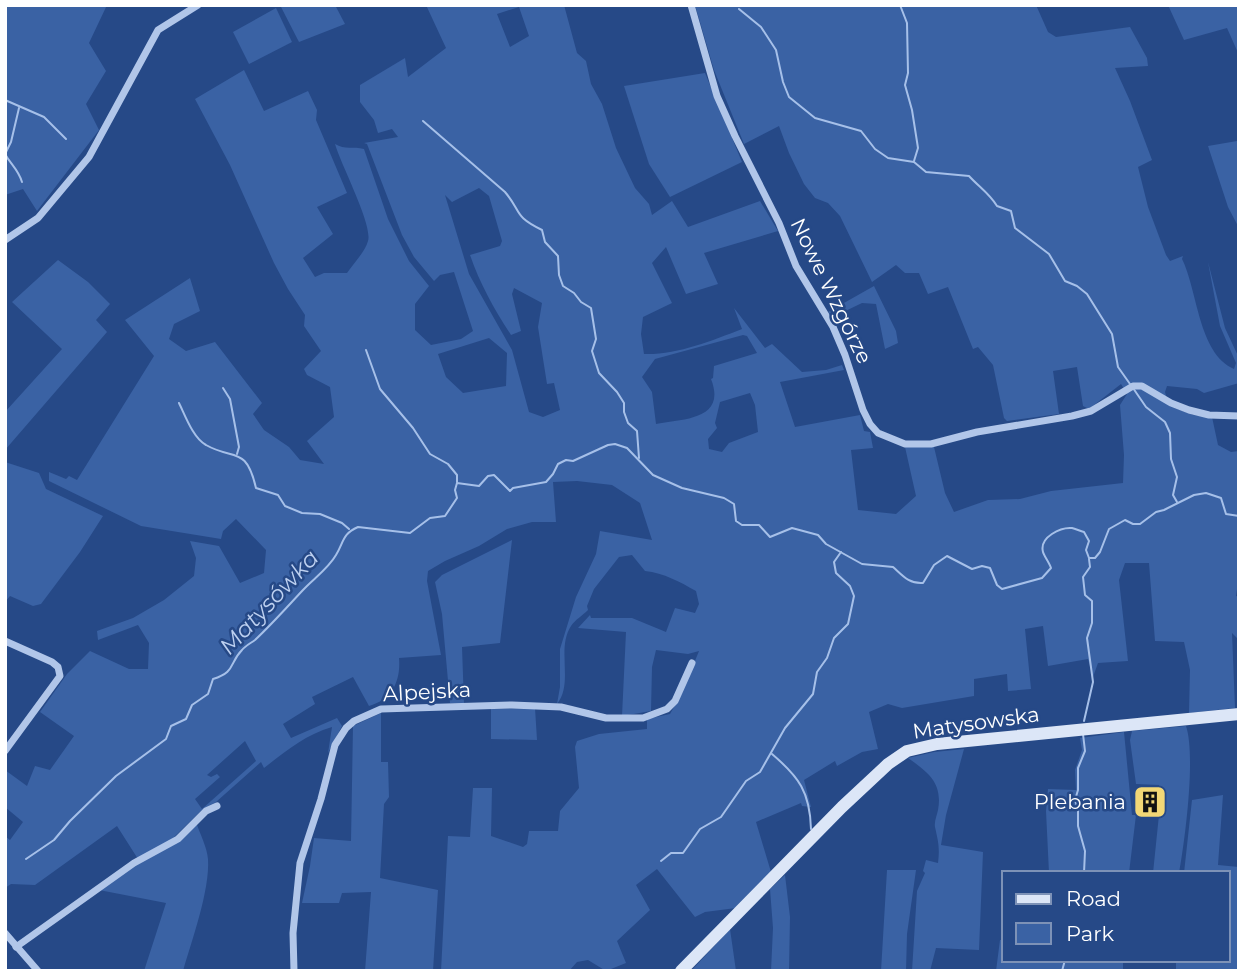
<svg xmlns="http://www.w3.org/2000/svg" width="1244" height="976" viewBox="0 0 1244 976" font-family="Montserrat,sans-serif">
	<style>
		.green { fill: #3a62a4; fill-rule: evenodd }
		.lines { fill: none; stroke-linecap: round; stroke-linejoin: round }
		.stream { stroke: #a6c0e9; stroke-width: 2 }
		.street { stroke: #b1c6e9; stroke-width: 7 }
		.secondary { stroke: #dce6f7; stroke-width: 12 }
		.labels { text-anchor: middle; stroke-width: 5; stroke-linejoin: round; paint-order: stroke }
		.street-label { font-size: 21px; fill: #fff; stroke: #264987 }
		.poi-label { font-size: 21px; fill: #fff; stroke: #264987; text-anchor: end }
		.water-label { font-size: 23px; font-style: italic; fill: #bdd0f0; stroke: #264987 }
	</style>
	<rect width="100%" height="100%" fill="#264987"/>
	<g class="green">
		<polygon points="5,5 107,5 89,43 106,71 86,104 99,130 37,211 23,189 5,195"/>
		<polygon points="280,5 335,5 345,24 299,42"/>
		<path d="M 426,5 L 564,5 L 577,53 L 586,61 L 591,84 L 602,104 L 616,148 L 635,188 L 649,204 L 652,215 L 672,201 L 688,227 L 760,201 L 778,231 L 704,253 L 718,284 L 686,294 L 666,247 L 652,263 L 672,303 L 643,317 L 641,334 L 644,354 C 677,355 711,341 742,329 L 734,308 L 765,348 L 772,344 L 802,372 L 826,370 L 842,365 L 844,370 L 780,382 L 795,427 L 860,415 L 864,431 L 870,432 L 873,448 L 851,450 L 858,510 L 896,514 L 916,496 L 905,447 L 934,447 L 945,493 L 954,512 L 988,500 L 1020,499 L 1051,491 L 1123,483 L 1124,455 L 1120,405 L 1127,394 L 1121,384 L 1089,409 L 1083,406 L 1077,367 L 1053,371 L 1059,414 L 1007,421 L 1004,418 L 993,365 L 978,347 L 973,349 L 948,287 L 928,294 L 919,273 L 905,273 L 896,265 L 872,282 L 840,216 L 828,203 L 815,198 L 804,184 L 789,153 L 779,126 L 744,144 L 714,70 L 695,5 L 1036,5 L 1048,32 L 1056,37 L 1130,27 L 1147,58 L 1148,66 L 1115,68 L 1130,101 L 1152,160 L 1138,167 L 1148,207 L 1166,255 L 1170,261 L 1183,256 L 1182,259 C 1198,291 1198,353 1234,369 L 1236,363 L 1220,326 L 1208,262 L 1225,328 L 1239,358 L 1239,383 L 1204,393 L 1197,389 L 1167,386 L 1165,392 L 1169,406 L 1193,415 L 1212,417 L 1218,445 L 1231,452 L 1239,451 L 1239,575 L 1236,596 L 1239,597 L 1239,640 L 1232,633 L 1235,708 L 1189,713 L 1190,670 L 1184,642 L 1155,641 L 1149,563 L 1125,563 L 1119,580 L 1128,661 L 1098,663 L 1093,677 L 1088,659 L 1048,666 L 1043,626 L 1025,629 L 1031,689 L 1008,691 L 1007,674 L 974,679 L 974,696 L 902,708 L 888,704 L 869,712 L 878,749 L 862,752 L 837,766 L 835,761 L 804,780 L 811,807 L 802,806 L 801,803 L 756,822 L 771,872 L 736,908 L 705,912 L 695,917 L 657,869 L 636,885 L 650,910 L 617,941 L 626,963 L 606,971 L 588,960 L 577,962 L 569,971 L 441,971 L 448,836 L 470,837 L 473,788 L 492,788 L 491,836 L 523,847 L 527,844 L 529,831 L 558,831 L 560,811 L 579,788 L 575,747 L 577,741 L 599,734 L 647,729 L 647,719 L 670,714 L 682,693 L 699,651 L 688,654 L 656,650 L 652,667 L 651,711 L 622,716 L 626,632 L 578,628 L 590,615 L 591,618 L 632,618 L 666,632 L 675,608 L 695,613 L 699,604 L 696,591 C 680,582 664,573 645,571 L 632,555 L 619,557 L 594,589 L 587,606 L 588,610 C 583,615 575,620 571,626 C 556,649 574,683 557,704 L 560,687 L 560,649 L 576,597 L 596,554 L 600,531 L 652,540 L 640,503 L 612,485 L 577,481 L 553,482 L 556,522 L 532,522 L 507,529 L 479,546 L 445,561 L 428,571 L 427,581 L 441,655 L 399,658 C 401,681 392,700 369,706 L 353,677 L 312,697 L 315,704 L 283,724 L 291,738 L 337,718 L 342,726 L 328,753 L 332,727 C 305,735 286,751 264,768 L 261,762 L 216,802 L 202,810 L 171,840 L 138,859 L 117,826 L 35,885 L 11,884 L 5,888 L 5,836 L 10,840 L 23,822 L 5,807 L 5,770 L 27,786 L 35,766 L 50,770 L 74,736 L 40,712 L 67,674 L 90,651 L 129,669 L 148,669 L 149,643 L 138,625 L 98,640 L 97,631 L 133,618 L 164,600 L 194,576 L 196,558 L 190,541 L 219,546 L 240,583 L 264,573 L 266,550 L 236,519 L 223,531 L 221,539 L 141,526 L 49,481 L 49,472 L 66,479 L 69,476 L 77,480 L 154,356 L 125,320 L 190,278 L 200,311 L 174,324 L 169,339 L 186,351 L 215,342 L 262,403 L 253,414 L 264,430 L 289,447 L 300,460 L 324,464 L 307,441 L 334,417 L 330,387 L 307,375 L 304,369 L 321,351 L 304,326 L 305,315 L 288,289 L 274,263 L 230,165 L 195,99 L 244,70 L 264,111 L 308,91 L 317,110 L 316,120 L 347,193 L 317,207 L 333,234 L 303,258 L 315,277 L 324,273 L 347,273 C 353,264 365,252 368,241 C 373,225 341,165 335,144 C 345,150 353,146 364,149 L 388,219 L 409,261 L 429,286 L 415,304 L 415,330 L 431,345 L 461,339 L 473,331 L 454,272 L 440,275 L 434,281 L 414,257 L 402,235 L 367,144 L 364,143 L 398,137 L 392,129 L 378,133 L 374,120 L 360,102 L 360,85 L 405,58 L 408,77 L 446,48 ZM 519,7 L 529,36 L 510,47 L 497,14 ZM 479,188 L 489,196 L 502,241 L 500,246 L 470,255 C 480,284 494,309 511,335 L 521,331 L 512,294 L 514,288 L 542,303 L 538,327 L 547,384 L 554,383 L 560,410 L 543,417 L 529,412 L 512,350 L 469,274 L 445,195 L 452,202 ZM 743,335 L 747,336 L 757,353 L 714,366 L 713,378 L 711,379 C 727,420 683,419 656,424 L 652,392 L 642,377 L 655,359 ZM 489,338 L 507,353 L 506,386 L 463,393 L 446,377 L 438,354 ZM 750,393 L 755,405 L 758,432 L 729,443 L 722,452 L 709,449 L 708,439 L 717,428 L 715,423 L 720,402 ZM 245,741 L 256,761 L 202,809 L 195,799 L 220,777 L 217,774 L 211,777 L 207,775 Z"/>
		<polygon points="1168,5 1239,5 1239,55 1227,28 1184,40"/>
		<polygon points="276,8 292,42 249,64 233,32"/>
		<polygon points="705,73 742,162 670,197 649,164 624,86"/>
		<polygon points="1239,133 1239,228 1228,207 1208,146 1237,141"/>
		<polygon points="58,260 88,282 110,304 96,320 107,332 5,450 5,412 62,349 12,302"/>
		<polygon points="874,286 896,331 898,343 885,349 876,304 862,303 833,317 828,312"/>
		<polygon points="5,462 39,473 46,489 103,516 80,552 41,604 33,606 10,596 5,602"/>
		<polygon points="512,540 500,643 462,647 464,704 450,703 442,614 435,582 442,575"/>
		<polygon points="535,708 537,740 491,739 491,709"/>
		<polygon points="381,713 381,762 388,762 389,797 384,804 380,878 438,890 433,971 365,971 371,892 342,893 339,903 302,903 310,866 314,838 351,841 353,726"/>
		<path d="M 1186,726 C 1196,756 1185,840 1179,873 L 1153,873 L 1160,805 L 1159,785 L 1136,784 L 1130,740 L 1132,731 Z"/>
		<polygon points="1124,732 1132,815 1136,815 1129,873 1049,873 1046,811 1048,789 1076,790 1075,770 1082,750 1080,738"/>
		<path d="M 964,749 L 946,815 L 941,845 L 983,852 L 979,950 L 936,948 L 930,971 L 912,971 L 917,891 L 925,873 L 923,871 L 926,860 L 938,863 C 940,847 938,841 935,827 C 934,822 937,815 938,810 C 943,783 928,772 908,758 L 934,752 Z"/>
		<polygon points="1223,795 1218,865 1239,867 1239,971 1176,971 1176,960 1228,960 1228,873 1184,873 1192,800"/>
		<path d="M 196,822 C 200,834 207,847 208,859 C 210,890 192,940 183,971 L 144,971 L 166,903 L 99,890 Z"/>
		<polygon points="887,870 916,870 907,934 906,971 881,971"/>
		<polygon points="785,875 790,917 789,971 771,971 773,928 770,889"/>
		<polygon points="730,929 736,971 691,971"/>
		<polygon points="1000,940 1004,940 1004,960 1123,960 1123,971 996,971"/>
	</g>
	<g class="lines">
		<g class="stream">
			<polyline points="900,5 907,23 908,73 905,85 912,110 918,148 914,161"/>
			<path d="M 739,9 L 761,27 L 776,50 L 783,82 L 789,97 L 815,118 L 861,131 L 875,149 L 888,158 L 914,162 L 926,172 L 969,176 C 979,187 989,193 997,206 L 1011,211 L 1015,228 L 1049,254 L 1065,281 L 1077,286 L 1087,294 L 1112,334 L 1118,367 L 1130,384"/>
			<polyline points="5,100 44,117 66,139"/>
			<path d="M 423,121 L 505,192 C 522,212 513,216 542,230 L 545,242 L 558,256 L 559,275 L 563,286 L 574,293 L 581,302 L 591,308 L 596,339 L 592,351 L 599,373 L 617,392 L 624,403 L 624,412 L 628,423 L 637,431 L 639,458"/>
			<polyline points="5,154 11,142 19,108"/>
			<path d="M 5,154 C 11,165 18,169 22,182"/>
			<polyline points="366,350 380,389 413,428 430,454 448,464 457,475 457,482"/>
			<polyline points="223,388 230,399 239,447 237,454"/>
			<polyline points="1133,388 1146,407 1165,422 1170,433 1171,459 1177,477 1173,495 1177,502"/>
			<path d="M 179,403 C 185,415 193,438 206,445 C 234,461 246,445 256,488 L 278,495 L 285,506 L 302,513 L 320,514 L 342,523 L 349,529"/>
			<polyline points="1084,721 1093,682 1087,638 1092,623 1092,601 1085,595 1083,577 1090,567 1089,559"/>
			<polyline points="1083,734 1085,751 1078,768 1078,790 1075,800 1078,809 1078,826 1085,851 1084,873"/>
			<path d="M 772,754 C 799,777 810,792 811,829"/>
			<path d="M 26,859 L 54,840 L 70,821 L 116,776 L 166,739 L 171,726 L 186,719 L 192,705 L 208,694 L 213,679 C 236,672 229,663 242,650 C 245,646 251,643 255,640 C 272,624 287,607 303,590 C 313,579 328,569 336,555 C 344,542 342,534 358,527 L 410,533 L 430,518 L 445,516 L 457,498 L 455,490 L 457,483 L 479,486 L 488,476 L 494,475 L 510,491 L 513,488 L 546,482 L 553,474 L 558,464 L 566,460 L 573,461 L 608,445 L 615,444 L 627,448 L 653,475 L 682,488 L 724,498 L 734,504 L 736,521 L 742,525 L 759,525 L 770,537 L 792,528 L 818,535 L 826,544 L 862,564 L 893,567 C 903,576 909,584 923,583 L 934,565 L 947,556 L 972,569 L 982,566 L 990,568 L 997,585 L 1002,589 L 1042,578 L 1051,568 C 1049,562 1044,556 1043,552 C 1039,537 1061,527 1072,528 C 1076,529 1080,531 1084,532 L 1089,541 L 1086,550 L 1089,558 L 1095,558 L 1100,552 L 1109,529 L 1125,520 L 1133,524 L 1140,524 L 1156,512 L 1164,510 L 1194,495 L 1206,493 L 1221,498 L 1226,514 L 1239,516"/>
			<polyline points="661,861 671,853 683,853 700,829 721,817 746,781 760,772 785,728 813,694 817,672 827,658 834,638 848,624 854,596 850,586 836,573 834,562 841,552"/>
			<polyline points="1062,971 1065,960"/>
		</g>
		<g class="street">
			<polyline points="691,5 717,96 735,136 779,223 796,266 833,327 845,355 863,410 870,424 878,433 905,444 931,444 977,432 1072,416 1091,411 1133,386 1142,386 1171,403 1189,410 1209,415 1239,416"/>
			<polyline points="5,240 38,218 89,157 158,30 198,5"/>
			<polyline points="5,641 52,662 58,667 60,676 5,751"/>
			<polyline points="5,933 38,971"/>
			<polyline points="16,947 134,863 178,839 206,811 217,806"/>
			<polyline points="294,971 293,933 300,863 321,799 335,745 346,728 354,721 381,709 512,705 561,707 606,718 643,718 667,709 675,701 692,663"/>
		</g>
		<polyline class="secondary" points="681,971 842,807 888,764 907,751 937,744 1239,714"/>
	</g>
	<defs>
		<symbol id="building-square" viewBox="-11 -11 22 22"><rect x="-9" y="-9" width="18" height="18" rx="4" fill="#f2d776" stroke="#264987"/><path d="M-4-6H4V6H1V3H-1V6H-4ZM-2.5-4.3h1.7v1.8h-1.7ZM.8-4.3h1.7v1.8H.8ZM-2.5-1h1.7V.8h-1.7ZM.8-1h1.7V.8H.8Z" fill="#111"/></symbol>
	</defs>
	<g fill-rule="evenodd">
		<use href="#building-square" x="1131" y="783" width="38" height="38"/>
	</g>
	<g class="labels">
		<g class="street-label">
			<text transform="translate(831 291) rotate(64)" y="7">Nowe Wzgórze</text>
			<text transform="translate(427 692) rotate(-3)" y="7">Alpejska</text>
			<text transform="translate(976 723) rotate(-8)" y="7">Matysowska</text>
		</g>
		<g class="poi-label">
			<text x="1126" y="809">Plebania</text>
		</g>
		<g class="water-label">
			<text transform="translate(269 602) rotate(-47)" y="8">Matysówka</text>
		</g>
	</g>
	<rect width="1244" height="976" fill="none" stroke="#ffffff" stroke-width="14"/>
	<rect x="1002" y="871" width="228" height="91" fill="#264987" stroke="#7d92b7" stroke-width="2"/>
	<rect x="1016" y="894" width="35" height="10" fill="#dce6f7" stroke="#7d92b7" stroke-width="2"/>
	<text x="1066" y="906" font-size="21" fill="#ffffff">Road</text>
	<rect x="1016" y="923" width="35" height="21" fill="#3a62a4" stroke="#7d92b7" stroke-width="2"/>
	<text x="1066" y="941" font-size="21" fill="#ffffff">Park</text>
</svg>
